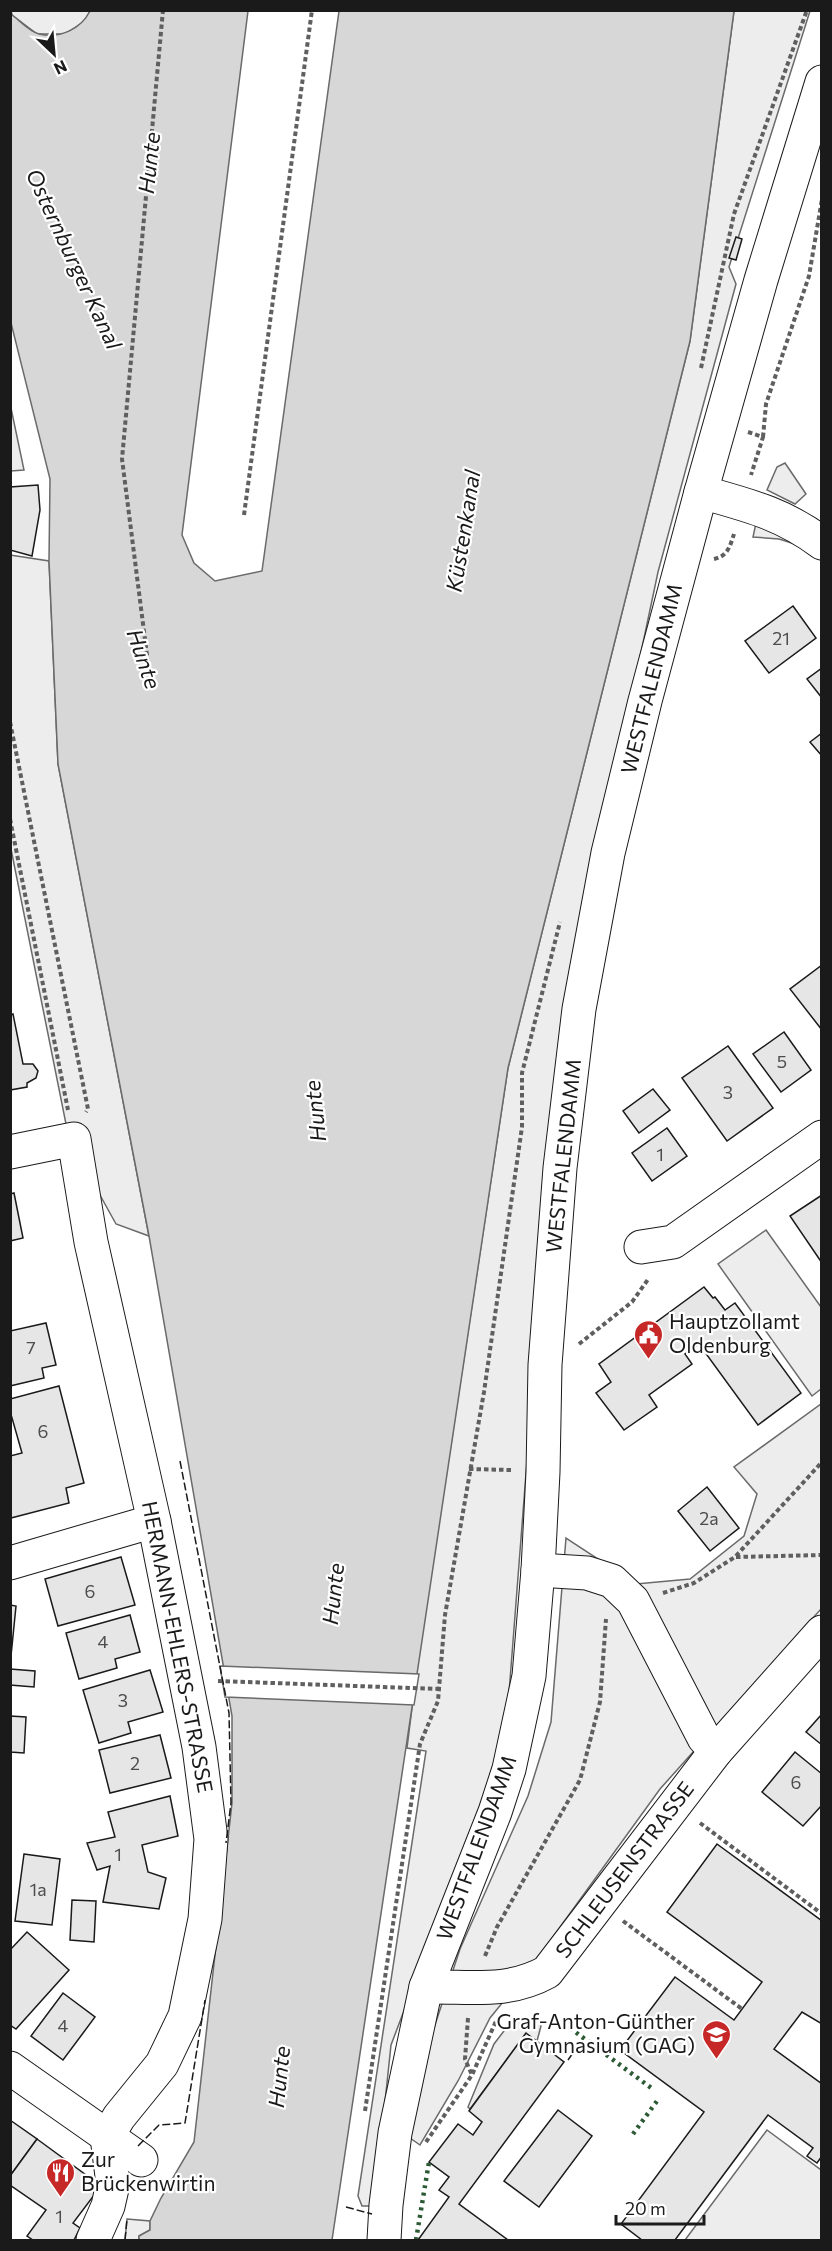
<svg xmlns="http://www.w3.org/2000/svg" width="832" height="2251" viewBox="0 0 832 2251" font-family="Commissioner,sans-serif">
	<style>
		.built { fill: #ededed; stroke: #6a6a6a; stroke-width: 1.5 }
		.water { fill: #d7d7d7; stroke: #6a6a6a; stroke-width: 1.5 }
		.pier { fill: #fff; stroke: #6a6a6a; stroke-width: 1.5 }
		.building { fill: #e6e6e6; stroke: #1a1a1a; stroke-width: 1.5 }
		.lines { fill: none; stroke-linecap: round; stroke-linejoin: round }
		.minor-casing { stroke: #1a1a1a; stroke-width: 35 }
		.path { stroke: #5f5f5f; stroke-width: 4; stroke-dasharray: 4.5 3; stroke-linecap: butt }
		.minor { stroke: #fff; stroke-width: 33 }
		.hedge { stroke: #2b5a34; stroke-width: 4.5; stroke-dasharray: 3 4.5; stroke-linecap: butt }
		.fence { stroke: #1a1a1a; stroke-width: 1.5; stroke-dasharray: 8 3; stroke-linecap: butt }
		.labels { text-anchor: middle; stroke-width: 4.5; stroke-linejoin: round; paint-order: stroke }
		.number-label { font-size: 18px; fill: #4d4d4d }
		.street-label { font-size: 21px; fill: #1a1a1a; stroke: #fff }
		.poi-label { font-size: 21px; fill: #1a1a1a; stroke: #fff; text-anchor: start }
		.water-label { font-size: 22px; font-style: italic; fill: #1a1a1a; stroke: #fff }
	</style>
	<rect width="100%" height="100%" fill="#fff"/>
	<g class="built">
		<polygon points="11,10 90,11 84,22 65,34 37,34 12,15"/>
		<polygon points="734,11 810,11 729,267 736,284 658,572 560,1035 508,1706 493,1776 391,2045 374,2206 362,2206 358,2196 426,1751 407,1748 417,1668 508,1068 690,341"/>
		<polygon points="10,408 11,408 24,470 11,471"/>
		<polygon points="785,463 806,494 795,504 767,490 777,467"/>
		<polygon points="756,523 795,544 779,539 753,537"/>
		<polygon points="10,555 49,561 58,764 149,1236 116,1224 69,1139 11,849"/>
		<polygon points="766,1230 821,1307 821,1389 812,1396 718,1264"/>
		<polygon points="821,1404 821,1609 660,1789 529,1970 490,2018 458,2081 420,2145 410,2138 432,2034 460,1949 528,1796 551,1722 566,1538 636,1584 690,1579 744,1536 757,1494 734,1467"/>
		<polygon points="524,2018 537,2018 541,2026 537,2041 526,2034 470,2109 468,2107 494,2044 507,2027"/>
		<polygon points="767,2130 821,2170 821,2240 685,2240"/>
		<polygon points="127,2219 150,2221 150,2230 139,2236 139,2240 125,2240"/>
	</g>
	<path class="water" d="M 10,11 L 12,15 C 19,20 30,32 39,34 C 60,39 81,29 90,11 L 248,11 L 182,535 L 194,563 L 215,581 L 262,571 L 339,11 L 734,11 L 690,341 L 508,1068 L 332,2240 L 139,2240 L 139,2236 L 150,2230 L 150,2221 L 161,2198 L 194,2142 L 232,1803 L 232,1716 L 149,1236 L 58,764 L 49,561 L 50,479 L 11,323 Z"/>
	<polygon class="pier" points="220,1666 419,1674 414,1705 225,1697"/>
	<g class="building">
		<polygon points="736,237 742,239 736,260 729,258"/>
		<polygon points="38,485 40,510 32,556 10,550 10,487"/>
		<polygon points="793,606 816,638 769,673 745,641"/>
		<polygon points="822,668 822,698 807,679"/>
		<polygon points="822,733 822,756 810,742"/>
		<polygon points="822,965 822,1030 790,989"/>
		<polygon points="13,1014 23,1064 33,1064 38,1071 36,1078 27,1083 27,1087 10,1090 10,1015"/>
		<polygon points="784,1032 811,1070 781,1092 753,1054"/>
		<polygon points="728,1046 773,1108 727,1141 682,1078"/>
		<polygon points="653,1089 670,1110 639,1133 623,1111"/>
		<polygon points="667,1128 687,1156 652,1181 632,1153"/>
		<polygon points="14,1193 23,1238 10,1241 10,1194"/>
		<polygon points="822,1195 822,1263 790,1216"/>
		<polygon points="704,1287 713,1298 715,1297 725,1310 735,1303 801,1393 758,1425 699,1344 685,1354 692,1364 649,1395 657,1407 624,1430 596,1393 611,1382 599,1364"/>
		<polygon points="46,1323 56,1365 42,1368 44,1378 10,1386 10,1331"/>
		<polygon points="59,1386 84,1483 66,1488 69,1503 11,1518 10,1456 22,1453 10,1411 10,1399"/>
		<polygon points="707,1487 739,1528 710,1551 678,1511"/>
		<polygon points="121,1557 135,1605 58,1626 45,1579"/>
		<polygon points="10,1605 16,1606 11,1656 10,1656"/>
		<polygon points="130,1615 140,1652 115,1659 117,1668 79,1679 66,1633"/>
		<polygon points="10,1669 35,1671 34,1687 10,1685"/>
		<polygon points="150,1670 163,1712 128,1722 131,1733 99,1743 83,1690"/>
		<polygon points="822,1714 822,1745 806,1732"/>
		<polygon points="10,1716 26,1717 24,1753 10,1752"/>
		<polygon points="160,1735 171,1778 110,1793 99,1750"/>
		<polygon points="795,1752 822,1774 822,1805 803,1826 762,1792"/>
		<polygon points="170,1796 178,1836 142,1845 148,1872 166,1878 159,1909 103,1902 110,1866 97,1870 87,1843 115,1837 108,1812"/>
		<polygon points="717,1844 822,1921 822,2024 802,2012 774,2049 822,2084 822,2156 817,2163 807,2156 813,2148 768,2115 675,2240 642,2240 621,2224 704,2112 620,2050 675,1977 734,2020 762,1982 667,1912"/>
		<polygon points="24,1854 60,1859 52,1925 15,1921"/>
		<polygon points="72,1900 96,1901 94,1942 70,1940"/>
		<polygon points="27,1932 69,1970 16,2029 10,2025 10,1950"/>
		<polygon points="63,1993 95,2017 63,2060 31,2036"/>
		<polygon points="526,2033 564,2062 459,2204 508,2240 418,2240 449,2197 439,2190 449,2177 429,2162 458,2124 473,2135 482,2122 469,2111"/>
		<polygon points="558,2110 592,2136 539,2207 504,2181"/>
		<polygon points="10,2120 37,2139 10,2176"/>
		<polygon points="37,2139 101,2186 73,2223 80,2228 74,2240 33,2240 27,2236 46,2210 10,2185 10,2176"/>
	</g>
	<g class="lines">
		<defs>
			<g id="minor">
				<path d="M 701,492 C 747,505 782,513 822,543"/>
				<polyline points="10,1152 74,1139 91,1242 154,1521 199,1747 211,1839 205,1919 185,2016 162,2064 119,2117 107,2137"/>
				<polyline points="641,1247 673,1242 822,1137"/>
				<polyline points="10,1563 154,1521"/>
				<polyline points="538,1570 587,1573 612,1581 633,1601 704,1738 716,1751"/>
				<path d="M 426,1987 C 470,1986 507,1994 547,1972 L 716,1751 L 822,1632"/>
				<polyline points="10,2068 141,2160"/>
				<polyline points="93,2240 108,2206 113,2184 107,2137"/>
				<polyline points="384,2240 386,2205 395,2133 426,1987 495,1812 509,1769 529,1676 538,1570 543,1472 545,1365 560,1168 579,1009 608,853 645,701 701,492 761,280 822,82"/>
			</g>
		</defs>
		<use href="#minor" class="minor-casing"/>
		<g class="path">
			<polyline points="701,368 734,214 807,10"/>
			<polyline points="748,432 763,437 751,475"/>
			<polyline points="763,437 766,404 809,276 822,199"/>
			<polyline points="244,515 312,10"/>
			<path d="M 714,559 C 728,556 730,546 734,534"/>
			<polyline points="148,663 122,459 163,10"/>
			<polyline points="10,722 88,1109 86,1112"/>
			<polyline points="10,819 68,1110"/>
			<polyline points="579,1344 632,1302 649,1278"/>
			<polyline points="469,1469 511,1470"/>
			<polyline points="736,1557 822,1555"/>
			<polyline points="663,1593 694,1583 735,1557 822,1462"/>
			<polyline points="218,1681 439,1689"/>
			<polyline points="700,1823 822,1914"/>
			<polyline points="623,1921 742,2009"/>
			<polyline points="485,1956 497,1927 580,1780 600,1702 606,1619"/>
			<polyline points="468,2018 465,2059 472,2075"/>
			<polyline points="365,2111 420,1744 438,1701 445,1615 484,1392 522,1127 522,1073 560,922"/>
			<polyline points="426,2142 472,2075 497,2019"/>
		</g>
		<use href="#minor" class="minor"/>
		<g class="hedge">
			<polyline points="570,2028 654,2090"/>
			<polyline points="633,2134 657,2101"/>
			<polyline points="416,2240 429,2162 431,2164"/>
		</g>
		<g class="fence">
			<polyline points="180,1461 229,1713 231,1803 226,1843"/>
			<polyline points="568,2060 582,2040"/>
			<polyline points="138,2146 159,2125 185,2123 205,2000"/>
			<polyline points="346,2207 372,2214"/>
			<polyline points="125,2240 127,2219"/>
		</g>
	</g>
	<defs>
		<symbol id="civic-pin" viewBox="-11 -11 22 30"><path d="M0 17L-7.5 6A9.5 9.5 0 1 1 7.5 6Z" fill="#c62828" stroke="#fff"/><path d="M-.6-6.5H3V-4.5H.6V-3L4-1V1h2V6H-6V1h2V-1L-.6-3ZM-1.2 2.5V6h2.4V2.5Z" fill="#fff"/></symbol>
		<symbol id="school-pin" viewBox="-11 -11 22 30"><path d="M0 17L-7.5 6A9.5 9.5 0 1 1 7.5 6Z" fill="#c62828" stroke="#fff"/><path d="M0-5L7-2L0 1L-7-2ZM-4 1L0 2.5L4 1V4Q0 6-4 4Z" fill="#fff"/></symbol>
		<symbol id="restaurant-pin" viewBox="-11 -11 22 30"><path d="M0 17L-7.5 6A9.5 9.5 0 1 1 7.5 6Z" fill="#c62828" stroke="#fff"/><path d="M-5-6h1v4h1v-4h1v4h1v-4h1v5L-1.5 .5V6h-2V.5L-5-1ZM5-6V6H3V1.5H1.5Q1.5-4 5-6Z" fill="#fff"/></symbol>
	</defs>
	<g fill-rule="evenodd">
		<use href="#civic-pin" x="632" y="1318" width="33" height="45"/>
		<use href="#school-pin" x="700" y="2018" width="33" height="45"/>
		<use href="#restaurant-pin" x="44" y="2156" width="33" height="45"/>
	</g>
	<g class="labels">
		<g class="number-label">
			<text x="781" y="645">21</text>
			<text x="782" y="1068">5</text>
			<text x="728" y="1099">3</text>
			<text x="660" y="1161">1</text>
			<text x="31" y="1354">7</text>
			<text x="43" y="1438">6</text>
			<text x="709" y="1525">2a</text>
			<text x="90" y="1598">6</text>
			<text x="103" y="1648">4</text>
			<text x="123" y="1707">3</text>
			<text x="135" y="1770">2</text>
			<text x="796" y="1789">6</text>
			<text x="118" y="1861">1</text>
			<text x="38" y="1896">1a</text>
			<text x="63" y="2032">4</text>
			<text x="59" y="2223">1</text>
		</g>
		<g class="street-label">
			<text transform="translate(652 679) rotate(-76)" y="7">WESTFALENDAMM</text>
			<text transform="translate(564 1156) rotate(-84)" y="7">WESTFALENDAMM</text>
			<text transform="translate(177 1647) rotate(79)" y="7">HERMANN-EHLERS-STRASSE</text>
			<text transform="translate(477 1848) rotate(-70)" y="7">WESTFALENDAMM</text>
			<text transform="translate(625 1870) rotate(-53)" y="7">SCHLEUSENSTRASSE</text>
		</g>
		<g class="poi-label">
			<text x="669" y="1329">Hauptzollamt<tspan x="669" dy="24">Oldenburg</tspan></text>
			<text x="695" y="2029" text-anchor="end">Graf-Anton-Günther<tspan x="695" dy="24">Gymnasium (GAG)</tspan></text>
			<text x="81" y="2167">Zur<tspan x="81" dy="24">Brückenwirtin</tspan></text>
		</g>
		<g class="water-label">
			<text transform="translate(149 163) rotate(-84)" y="8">Hunte</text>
			<text transform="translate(74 259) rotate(65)" y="8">Osternburger Kanal</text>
			<text transform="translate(463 531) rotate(-81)" y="8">Küstenkanal</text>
			<text transform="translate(144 659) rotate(71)" y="8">Hunte</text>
			<text transform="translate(315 1111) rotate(-96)" y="8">Hunte</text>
			<text transform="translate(333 1594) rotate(-84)" y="8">Hunte</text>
			<text transform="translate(279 2077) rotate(-84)" y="8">Hunte</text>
		</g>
	</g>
	<rect width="832" height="2251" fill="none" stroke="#1a1a1a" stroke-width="24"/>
	<g transform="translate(54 54) rotate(154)" stroke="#ffffff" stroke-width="4.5" paint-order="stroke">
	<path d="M0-4.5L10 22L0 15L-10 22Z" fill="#1a1a1a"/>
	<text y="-9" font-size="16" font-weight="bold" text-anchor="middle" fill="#1a1a1a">N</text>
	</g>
	<path d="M616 2215v9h88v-9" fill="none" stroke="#1a1a1a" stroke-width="3"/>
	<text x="625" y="2215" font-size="18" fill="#1a1a1a" stroke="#ffffff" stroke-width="4.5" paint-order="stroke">20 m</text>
</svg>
